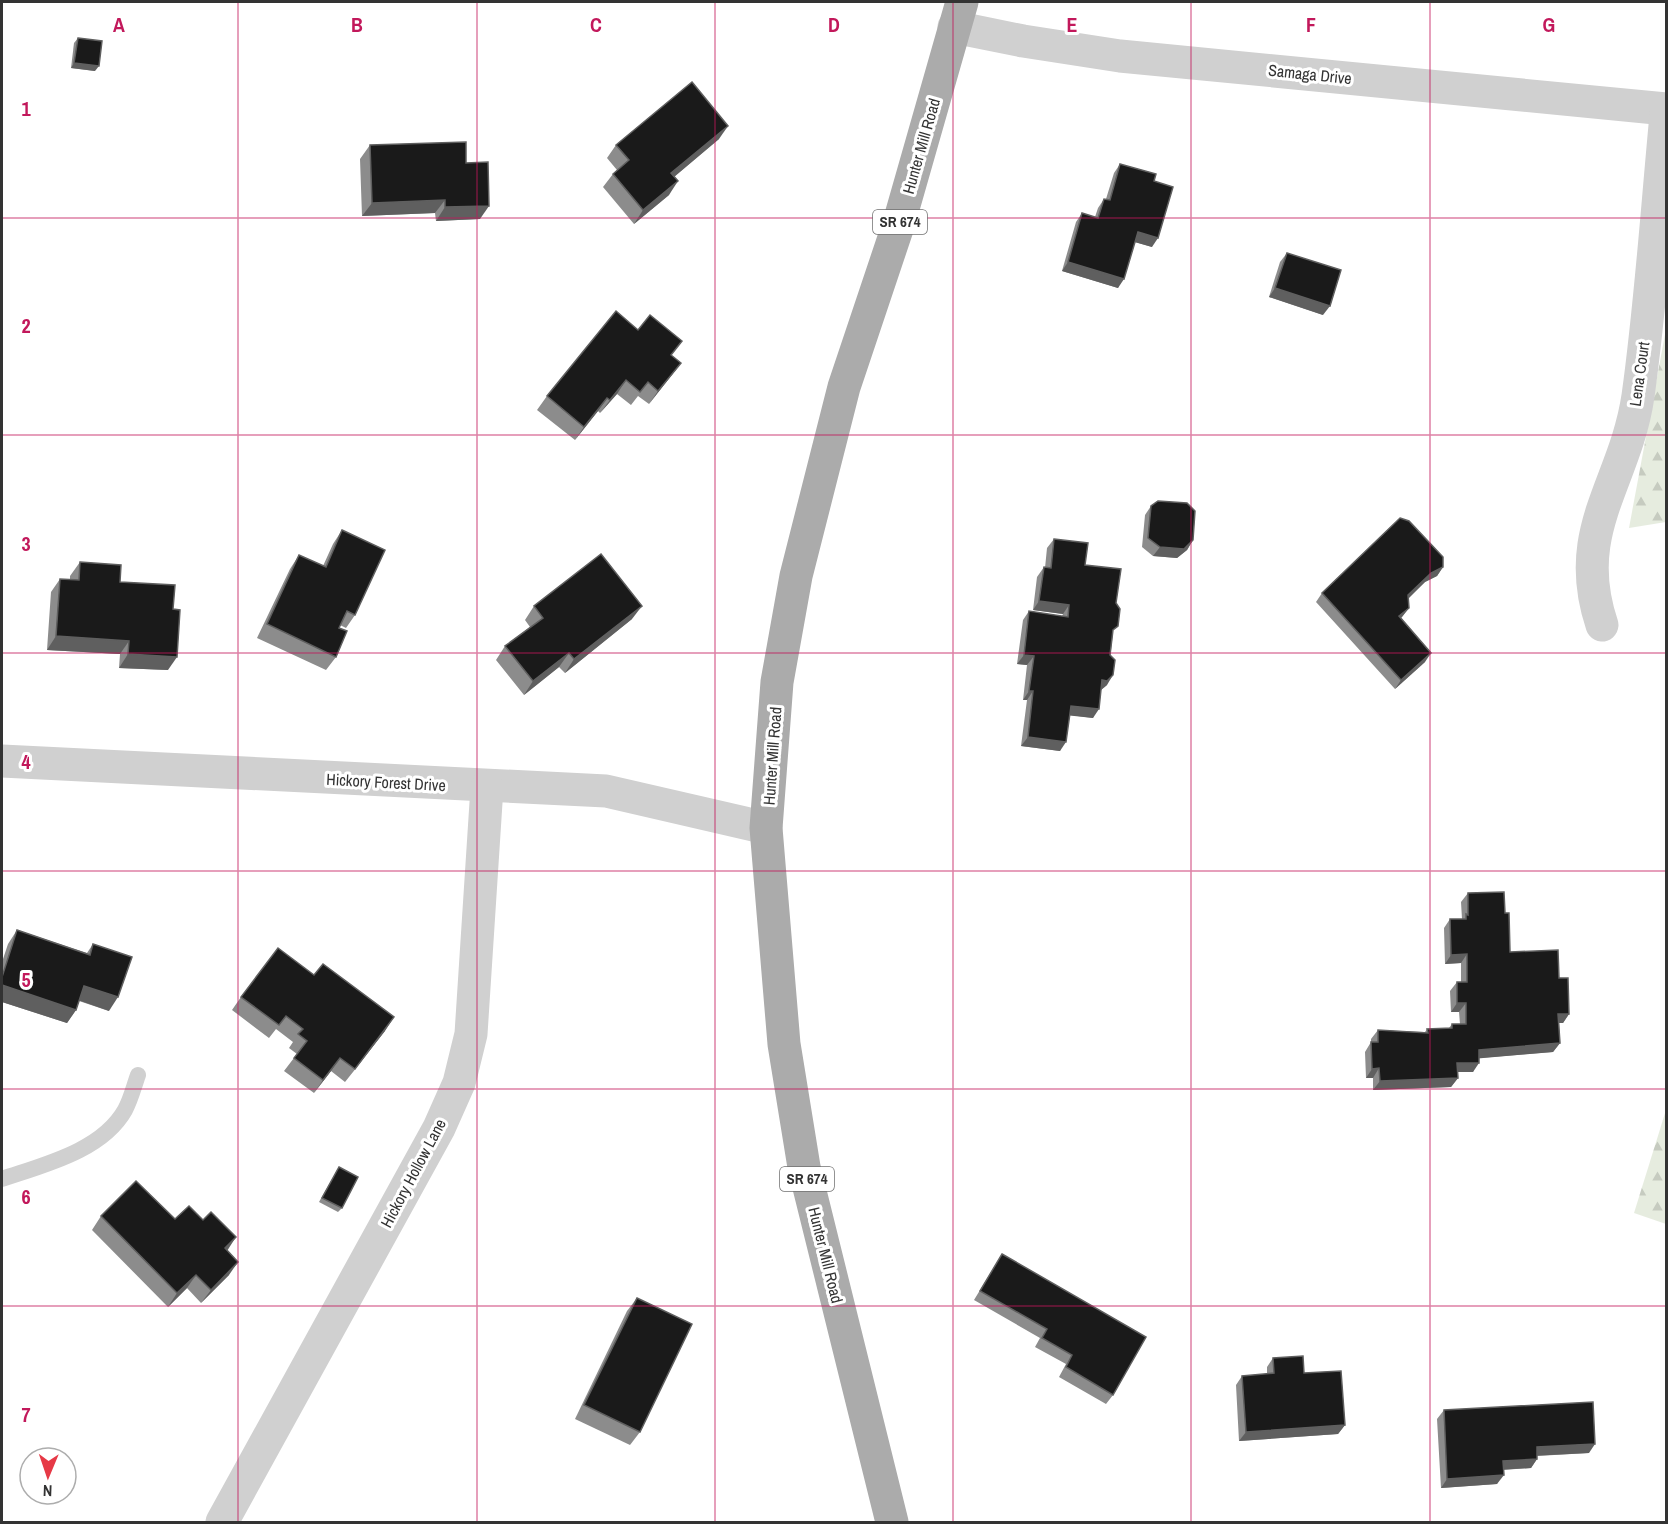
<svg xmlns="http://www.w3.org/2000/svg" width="1668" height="1524" viewBox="0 0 1668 1524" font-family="'Archivo Narrow',sans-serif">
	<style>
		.forest { fill: url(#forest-firs) }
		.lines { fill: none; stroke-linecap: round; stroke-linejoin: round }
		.service { stroke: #d0d0d0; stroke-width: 16 }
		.minor { stroke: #d0d0d0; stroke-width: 33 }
		.primary { stroke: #ababab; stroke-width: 33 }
		.wall { fill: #8c8c8c }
		.shaded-wall { fill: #5f5f5f }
		.building { fill: #1a1a1a; stroke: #5f5f5f; stroke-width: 1.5 }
		.grid { fill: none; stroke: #c2185b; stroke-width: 1.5; stroke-opacity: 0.55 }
		.labels { text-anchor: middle; stroke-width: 6; stroke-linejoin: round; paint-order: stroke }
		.shield { fill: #fff; stroke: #707070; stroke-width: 1.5 }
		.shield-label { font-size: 15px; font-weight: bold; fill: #333 }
		.street-label { font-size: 16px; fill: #333; stroke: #fff }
		.grid-label { font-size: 20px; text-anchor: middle; font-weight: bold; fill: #c2185b; stroke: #fff; stroke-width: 6; stroke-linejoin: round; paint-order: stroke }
	</style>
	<defs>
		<pattern id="forest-firs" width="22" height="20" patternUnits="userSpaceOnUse" patternTransform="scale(1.5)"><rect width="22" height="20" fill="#e6ecdf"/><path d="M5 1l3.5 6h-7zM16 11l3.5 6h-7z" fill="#c6cbc0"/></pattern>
	</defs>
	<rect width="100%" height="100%" fill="#fff"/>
	<g class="forest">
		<polygon points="1666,329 1666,522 1629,528"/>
		<polygon points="1666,1110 1666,1224 1634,1213"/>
	</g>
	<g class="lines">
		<path class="service" d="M 2,1179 C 43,1165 102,1151 125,1110 C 131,1099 134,1086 138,1075"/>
		<g class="minor">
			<polyline points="954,27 1023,41 1120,56 1666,109"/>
			<path d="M 1602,625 C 1570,530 1625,484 1638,396 C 1651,303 1657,209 1666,115"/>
			<polyline points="2,761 606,791 766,828"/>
			<polyline points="222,1522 439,1128 459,1083 471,1034 487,787"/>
		</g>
		<polyline class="primary" points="892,1522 804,1167 784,1044 766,828 777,682 796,576 844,387 898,226 962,2"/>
	</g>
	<g class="wall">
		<polygon points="78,38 95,71 71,68 74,43"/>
		<polygon points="719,139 674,177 669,195 634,224 603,187 613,174 617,170 607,158 616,145"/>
		<polygon points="370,145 466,163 480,219 436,221 435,213 362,216 360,159"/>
		<polygon points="1120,164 1154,181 1152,247 1135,242 1118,288 1062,271 1076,222 1082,213 1095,217 1098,208 1104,199 1106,199 1114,173"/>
		<polygon points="1287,253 1323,315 1269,297 1280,262"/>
		<polygon points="638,330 681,363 671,376 649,404 638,396 631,405 617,394 600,413 598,411 575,440 537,410 547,396"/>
		<polygon points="1151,506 1193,540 1187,550 1177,558 1153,556 1142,547 1145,515"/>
		<polygon points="342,530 355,615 346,628 340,625 336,657 326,670 257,638 290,569 299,555 323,566 333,544"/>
		<polygon points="1054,539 1085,565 1113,633 1107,685 1101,690 1093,718 1070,715 1060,751 1021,746 1027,700 1023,700 1027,665 1017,664 1023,620 1029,611 1062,616 1063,614 1033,610 1037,577 1044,567 1045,568 1047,548"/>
		<polygon points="80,562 120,582 168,670 119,668 120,654 47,650 51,592 60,579 70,579 70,576"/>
		<polygon points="1443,567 1437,576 1425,582 1408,598 1409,608 1401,618 1425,662 1395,689 1316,602 1322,593"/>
		<polygon points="534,606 632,619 565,673 559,667 524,695 496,660 505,646 530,627 525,620"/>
		<polygon points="1468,893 1505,913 1510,952 1559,978 1569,1014 1563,1023 1559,1023 1560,1043 1553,1052 1479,1058 1473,1072 1457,1072 1458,1078 1451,1087 1373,1090 1373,1078 1366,1078 1365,1052 1371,1042 1371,1039 1378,1030 1425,1032 1427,1029 1449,1028 1452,1024 1460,1024 1459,1012 1451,1012 1450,991 1457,982 1461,982 1461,963 1445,964 1444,928 1450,919 1462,919 1461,902"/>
		<polygon points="17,930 87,953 93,944 109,1011 79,1001 76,1010 67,1023 2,1002 2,962 8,944"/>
		<polygon points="241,997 385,1031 345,1082 331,1071 314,1093 284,1071 297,1054 289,1048 293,1042 276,1029 269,1038 232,1010"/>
		<polygon points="339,1167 342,1208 338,1212 319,1202"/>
		<polygon points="101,1216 227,1250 229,1275 201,1303 187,1288 168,1307 92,1230"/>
		<polygon points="1002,1254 1113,1395 1106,1404 1059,1377 1066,1364 1035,1347 1040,1338 974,1300"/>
		<polygon points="637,1298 640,1432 630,1445 575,1419 627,1311"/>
		<polygon points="1273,1358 1304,1373 1345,1425 1338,1434 1239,1441 1236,1385 1242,1376 1267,1374 1267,1367"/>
		<polygon points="1444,1410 1589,1453 1537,1456 1537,1459 1531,1468 1503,1470 1497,1484 1441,1488 1437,1419"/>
	</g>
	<g class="shaded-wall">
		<polygon points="74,63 99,66 95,71 71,68"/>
		<polygon points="728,126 719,139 662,187 671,173"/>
		<polygon points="678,181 669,195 634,224 643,210"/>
		<polygon points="445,200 435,213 362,216 372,203"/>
		<polygon points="489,206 480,219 436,221 445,207"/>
		<polygon points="1138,232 1158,238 1152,247 1131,241"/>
		<polygon points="1068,262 1124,279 1118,288 1062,271"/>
		<polygon points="1275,288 1330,306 1323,315 1269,297"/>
		<polygon points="681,363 671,376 649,404 658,391"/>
		<polygon points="626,380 617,394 600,413 610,400"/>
		<polygon points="607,398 598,411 575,440 584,427"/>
		<polygon points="1193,540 1187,550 1177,558 1153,556 1160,547"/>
		<polygon points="1443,567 1437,576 1425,582 1402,605 1408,595 1431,573"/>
		<polygon points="1039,601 1069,605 1063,614 1033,610"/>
		<polygon points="642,606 632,619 565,673 574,659"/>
		<polygon points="1409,608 1402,617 1392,625 1399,616"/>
		<polygon points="56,636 129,641 120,654 47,650"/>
		<polygon points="569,653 559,667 524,695 533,681"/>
		<polygon points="1431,653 1425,662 1395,689 1401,680"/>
		<polygon points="128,654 177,657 168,670 119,668"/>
		<polygon points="1024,655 1034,656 1027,665 1017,664"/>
		<polygon points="1113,675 1107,685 1101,690 1102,680"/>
		<polygon points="1029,691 1033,691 1027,700 1023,700"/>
		<polygon points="1071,706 1099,709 1093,718 1065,715"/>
		<polygon points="1028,737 1066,742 1060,751 1021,746"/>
		<polygon points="1467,954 1461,963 1445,964 1451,955"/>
		<polygon points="2,985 76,1010 67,1023 2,1002"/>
		<polygon points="84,986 118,997 109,1011 75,999"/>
		<polygon points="1457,1003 1466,1003 1459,1012 1451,1012"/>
		<polygon points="1558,1014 1569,1014 1563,1023 1552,1023"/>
		<polygon points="394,1017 385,1031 345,1082 355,1069"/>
		<polygon points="1560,1043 1553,1052 1472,1059 1479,1050"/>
		<polygon points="340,1058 331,1071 314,1093 323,1080"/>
		<polygon points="1457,1063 1479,1063 1473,1072 1451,1072"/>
		<polygon points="1379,1068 1373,1078 1366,1078 1372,1069"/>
		<polygon points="1458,1078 1451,1087 1373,1090 1380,1081"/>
		<polygon points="236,1237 227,1251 225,1248"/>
		<polygon points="238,1262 229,1275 201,1303 211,1290"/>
		<polygon points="196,1275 187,1288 168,1307 177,1293"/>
		<polygon points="1345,1425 1338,1434 1239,1441 1246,1432"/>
		<polygon points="1595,1444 1589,1453 1530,1456 1537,1447"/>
		<polygon points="1537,1459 1531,1468 1496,1470 1503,1461"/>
		<polygon points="1504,1475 1497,1484 1441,1488 1447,1479"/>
	</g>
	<g class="building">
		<polygon points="78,38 102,41 99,66 74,63"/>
		<polygon points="692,82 728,126 671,173 678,181 643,210 613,174 629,160 616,145"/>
		<polygon points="466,142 466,163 488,162 489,206 445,207 445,200 372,203 370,145"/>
		<polygon points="1120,164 1156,174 1154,181 1173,187 1158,238 1138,232 1124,279 1068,262 1082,213 1098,218 1104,199 1110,200"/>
		<polygon points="1287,253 1341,270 1330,306 1275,288"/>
		<polygon points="616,311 638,330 650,315 682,341 671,355 681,363 658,391 648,382 640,392 626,380 610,400 607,398 584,427 547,396"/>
		<polygon points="1158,501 1187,503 1195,511 1193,540 1184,549 1160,547 1148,538 1151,506"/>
		<polygon points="1400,518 1409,521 1443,557 1443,567 1431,573 1408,595 1409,608 1399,616 1431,653 1401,680 1322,593"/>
		<polygon points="342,530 385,550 355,615 347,611 339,628 347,631 336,657 267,624 299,555 326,567"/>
		<polygon points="1054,539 1088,543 1085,565 1121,569 1116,603 1120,609 1118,626 1113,630 1110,655 1115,660 1113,675 1107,681 1102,680 1099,709 1071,706 1066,742 1028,737 1033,691 1029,691 1034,656 1024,655 1029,611 1068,617 1069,605 1039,601 1044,567 1051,568"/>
		<polygon points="601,554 642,606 574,659 569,653 533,681 505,646 543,618 534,606"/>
		<polygon points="80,562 121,565 120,582 175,585 173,609 180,610 177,657 128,654 129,641 56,636 60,579 79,580"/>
		<polygon points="1504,892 1505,913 1509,913 1510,952 1558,950 1559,978 1568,978 1569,1014 1558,1014 1560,1043 1479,1050 1479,1063 1457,1063 1458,1078 1380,1081 1379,1068 1372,1069 1371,1042 1378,1042 1378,1030 1428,1033 1427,1029 1452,1028 1452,1024 1466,1024 1466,1003 1457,1003 1457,982 1467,982 1467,954 1451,955 1450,919 1466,919 1466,914 1468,915 1468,893"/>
		<polygon points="17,930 90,955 93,944 132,957 118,997 84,986 76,1010 2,985 2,977"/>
		<polygon points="278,948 314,975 323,964 394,1017 355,1069 340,1058 323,1080 294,1058 307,1041 298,1034 303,1029 286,1016 279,1025 241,997"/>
		<polygon points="339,1167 358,1177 342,1208 322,1198"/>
		<polygon points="136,1181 175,1219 189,1206 203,1220 211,1212 236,1237 225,1248 238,1262 211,1290 196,1275 177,1293 101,1216"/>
		<polygon points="1002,1254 1146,1337 1113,1395 1066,1367 1072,1355 1042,1338 1047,1329 980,1291"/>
		<polygon points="637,1298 692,1324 640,1432 584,1405"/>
		<polygon points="1303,1356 1304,1373 1341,1371 1345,1425 1246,1432 1242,1376 1274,1373 1273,1358"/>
		<polygon points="1593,1402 1595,1444 1537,1447 1537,1459 1503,1461 1504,1475 1447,1479 1444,1410"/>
	</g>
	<path class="grid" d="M 238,2 L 238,1522M 477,2 L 477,1522M 715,2 L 715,1522M 953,2 L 953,1522M 1191,2 L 1191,1522M 1430,2 L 1430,1522M 2,218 L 1666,218M 2,435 L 1666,435M 2,653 L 1666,653M 2,871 L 1666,871M 2,1089 L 1666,1089M 2,1306 L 1666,1306"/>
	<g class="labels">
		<g class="shield">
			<rect x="873" y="210" width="54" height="24" rx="4.5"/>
			<rect x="780" y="1167" width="54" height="24" rx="4.5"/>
		</g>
		<g class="shield-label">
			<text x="900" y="227">SR 674</text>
			<text x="807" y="1184">SR 674</text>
		</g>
		<g class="street-label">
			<text transform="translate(1310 74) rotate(6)" y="6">Samaga Drive</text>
			<text transform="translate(921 146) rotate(-74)" y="6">Hunter Mill Road</text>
			<text transform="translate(1639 374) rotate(-82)" y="6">Lena Court</text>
			<text transform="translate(772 756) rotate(-86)" y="6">Hunter Mill Road</text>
			<text transform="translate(386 782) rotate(3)" y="6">Hickory Forest Drive</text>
			<text transform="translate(413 1173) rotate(-62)" y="6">Hickory Hollow Lane</text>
			<text transform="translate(826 1255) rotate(76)" y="6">Hunter Mill Road</text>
		</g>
	</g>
	<g class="grid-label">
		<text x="119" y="32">A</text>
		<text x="357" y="32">B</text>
		<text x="596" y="32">C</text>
		<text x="834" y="32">D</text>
		<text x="1072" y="32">E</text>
		<text x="1311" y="32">F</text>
		<text x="1549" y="32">G</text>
		<text x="26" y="116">1</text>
		<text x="26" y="333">2</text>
		<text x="26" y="551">3</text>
		<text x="26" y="769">4</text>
		<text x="26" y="987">5</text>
		<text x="26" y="1204">6</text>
		<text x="26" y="1422">7</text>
	</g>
	<rect width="1668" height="1524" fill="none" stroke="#333333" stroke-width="6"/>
	<g transform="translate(48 1476) rotate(182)"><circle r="28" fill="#ffffff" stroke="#adadad" stroke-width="1.5"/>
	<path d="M0-4.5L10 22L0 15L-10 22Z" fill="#e63946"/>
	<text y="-9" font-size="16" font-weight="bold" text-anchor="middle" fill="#333333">N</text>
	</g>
</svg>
